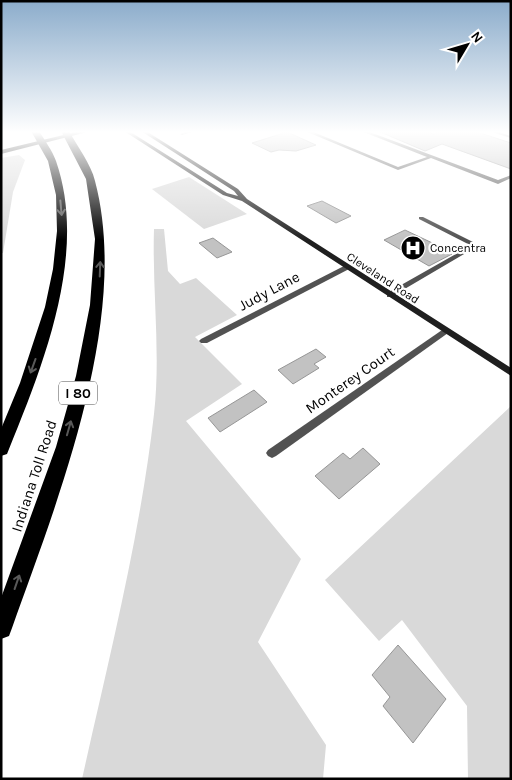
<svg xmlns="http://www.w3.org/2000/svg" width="512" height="780" viewBox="0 0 512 780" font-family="Karla,sans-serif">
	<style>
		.green { fill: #d9d9d9 }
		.building { fill: #c2c2c2; stroke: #969696 }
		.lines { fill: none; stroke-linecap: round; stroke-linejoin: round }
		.service { fill: #525252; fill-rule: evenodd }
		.minor { fill: #525252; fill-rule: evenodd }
		.secondary { fill: #1f1f1f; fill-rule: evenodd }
		.primary { fill: #000; fill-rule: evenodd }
		.motorway { fill: #000; fill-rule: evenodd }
		.oneway { stroke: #595959 }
		.labels { text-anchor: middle; stroke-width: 4.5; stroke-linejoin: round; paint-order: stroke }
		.far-poi-label { font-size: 12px; fill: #000; stroke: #fff; text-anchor: start }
		.far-street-label { font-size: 12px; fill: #000; stroke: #fff }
		.shield { fill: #fff; stroke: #4c4c4c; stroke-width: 1 }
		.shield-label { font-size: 14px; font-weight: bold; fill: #000 }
		.street-label { font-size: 15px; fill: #000; stroke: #fff }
	</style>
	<rect width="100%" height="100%" fill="#fff"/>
	<g class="green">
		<polygon points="19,155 25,160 13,192 3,253 1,253 1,158"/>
		<polygon points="189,177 247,214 204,229 152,189"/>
		<path d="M 154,229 L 164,229 L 168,271 L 180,284 L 196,278 L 237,315 L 195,337 L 242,384 L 186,421 L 301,559 L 258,642 L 326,745 L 323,779 L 82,779 C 109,658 140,537 154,414 C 161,353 152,291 154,229 Z"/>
		<polygon points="511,406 511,779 468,779 467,706 402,620 379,641 325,580"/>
	</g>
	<g class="building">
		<polygon points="378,131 423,131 433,134 442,131 474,131 511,143 511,169 442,144 425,151"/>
		<polygon points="287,132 316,145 296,151 279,150 271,152 252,143"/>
		<polygon points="322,201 351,216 336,223 307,206"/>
		<polygon points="405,230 445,249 443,250 452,254 429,266 384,240"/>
		<polygon points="213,238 232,252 217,258 199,243"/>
		<polygon points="316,349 326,357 314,364 319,368 293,384 278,370"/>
		<polygon points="254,390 267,402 220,432 208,418"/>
		<polygon points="363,448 380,464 339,499 315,476 343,453 350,459"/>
		<polygon points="398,645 446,699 413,743 383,706 390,697 372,675"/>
	</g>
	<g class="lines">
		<g class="service">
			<polygon points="189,131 196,131 182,135 180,134"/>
			<polygon points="305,131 311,131 398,167 427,157 361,131 367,131 498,180 511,175 511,178 498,184 431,158 398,170"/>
			<polygon points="489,131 496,131 511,136 511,138"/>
			<polygon points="419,217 423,217 473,242 476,247 391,297 387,297 387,293 470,246 468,244 419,219"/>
		</g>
		<g class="minor">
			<polygon points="344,266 347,266 351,268 207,343 201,343 199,341 201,339"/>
			<polygon points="445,328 449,331 448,333 276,456 272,458 268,456 266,453 268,450"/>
		</g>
		<polygon class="secondary" points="124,131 129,131 227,193 238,196 234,191 141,131 146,131 238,189 247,199 511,368 511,376 242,201 223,195"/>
		<polygon class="primary" points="80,131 91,131 1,154 1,150"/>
		<g class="motorway">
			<path d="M 31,131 L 39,131 C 45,141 52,150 56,161 C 88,253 44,363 9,449 L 7,454 L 1,456 L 1,429 L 20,383 L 45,307 L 53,269 L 57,231 L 56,195 L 48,161 Z"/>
			<path d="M 61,131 L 69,131 C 77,146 91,164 95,181 C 131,318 58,499 12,628 L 9,636 L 1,639 L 1,598 L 56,447 L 76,376 L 90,305 L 95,239 L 86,179 Z"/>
		</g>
	</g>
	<defs><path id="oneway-shaft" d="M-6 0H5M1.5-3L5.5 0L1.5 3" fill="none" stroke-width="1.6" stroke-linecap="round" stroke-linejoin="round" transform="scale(1.25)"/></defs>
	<g class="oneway">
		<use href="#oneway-shaft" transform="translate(61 208) rotate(85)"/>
		<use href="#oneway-shaft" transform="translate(100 269) rotate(-88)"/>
		<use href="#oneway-shaft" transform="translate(33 366) rotate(110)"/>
		<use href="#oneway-shaft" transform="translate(69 428) rotate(-74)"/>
		<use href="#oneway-shaft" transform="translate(17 582) rotate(-71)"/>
	</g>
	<linearGradient id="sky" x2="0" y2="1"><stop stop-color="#8baccb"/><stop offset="0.55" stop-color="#fff"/><stop offset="1" stop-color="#fff" stop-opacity="0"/></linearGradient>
	<rect width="512" height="240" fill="url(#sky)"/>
	<defs>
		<symbol id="hospital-disc" viewBox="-11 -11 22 22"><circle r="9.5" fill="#000" stroke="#fff"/><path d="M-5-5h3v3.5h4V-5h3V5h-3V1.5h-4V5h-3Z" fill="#fff"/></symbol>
	</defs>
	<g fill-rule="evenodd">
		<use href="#hospital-disc" x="399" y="234" width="28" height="28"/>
	</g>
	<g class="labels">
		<g class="far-poi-label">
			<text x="430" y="252">Concentra</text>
		</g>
		<g class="far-street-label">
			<text transform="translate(383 278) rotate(33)" y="4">Cleveland Road</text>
		</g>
		<rect class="shield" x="59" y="381.5" width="38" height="23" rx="4"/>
		<g class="shield-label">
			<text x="78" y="398">I 80</text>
		</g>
		<g class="street-label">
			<text transform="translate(269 291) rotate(-28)" y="5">Judy Lane</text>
			<text transform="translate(350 380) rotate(-35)" y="5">Monterey Court</text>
			<text transform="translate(34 476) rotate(-72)" y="5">Indiana Toll Road</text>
		</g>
	</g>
	<rect width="512" height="780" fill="none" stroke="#000000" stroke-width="5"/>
	<g transform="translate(467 45) rotate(52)" stroke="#ffffff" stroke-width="4" paint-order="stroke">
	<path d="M0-4L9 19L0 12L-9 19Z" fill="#000000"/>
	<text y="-8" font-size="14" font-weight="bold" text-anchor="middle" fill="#000000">N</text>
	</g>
</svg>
